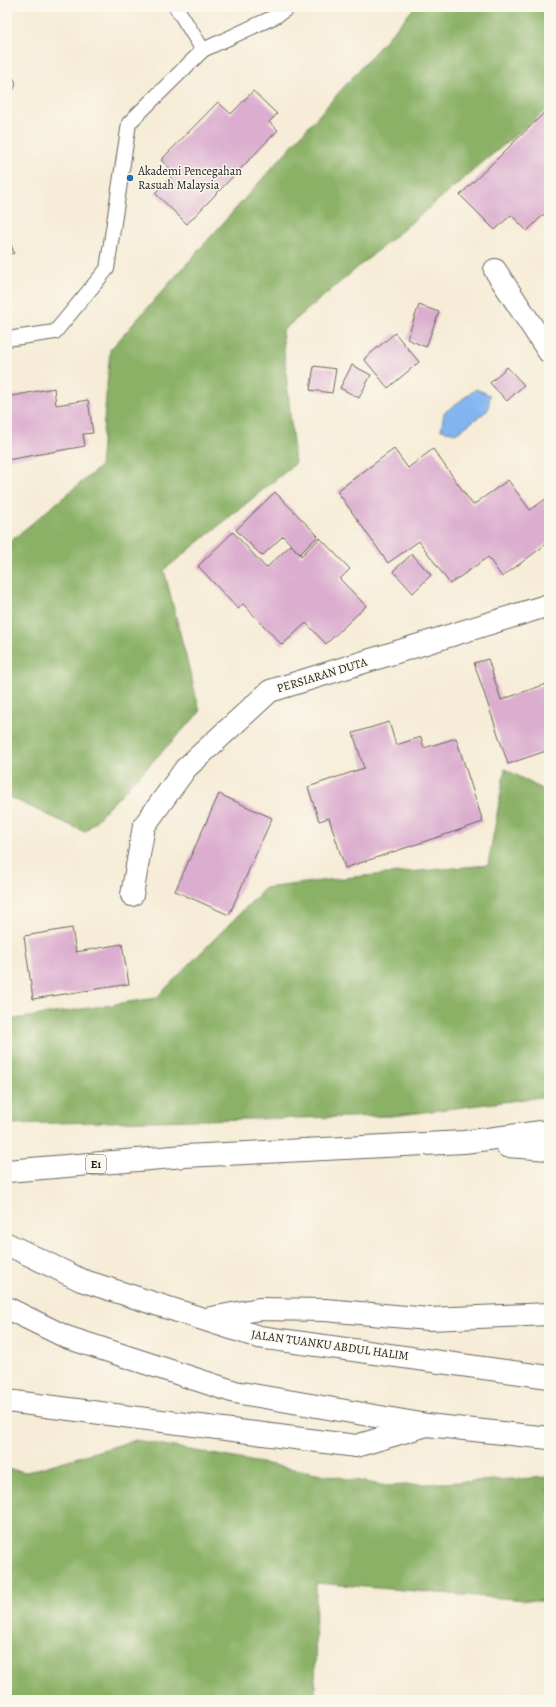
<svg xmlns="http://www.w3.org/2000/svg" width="556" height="1707" viewBox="0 0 556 1707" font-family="Alegreya,serif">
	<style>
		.forest { fill: #8ab166; stroke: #536641 }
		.water { fill: #81b5ef; stroke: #4e6886 }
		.building { fill: #dbaecf }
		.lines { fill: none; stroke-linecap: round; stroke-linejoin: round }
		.lane-casing { stroke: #68655d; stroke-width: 16 }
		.street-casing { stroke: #68655d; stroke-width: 24 }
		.primary-casing { stroke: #68655d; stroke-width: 24 }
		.highway-casing { stroke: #68655d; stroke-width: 24 }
		.lane { stroke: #fff; stroke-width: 14 }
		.street { stroke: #fff; stroke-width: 22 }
		.primary { stroke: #fff; stroke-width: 22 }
		.highway { stroke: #fff; stroke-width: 22 }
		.poi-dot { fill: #1f6fb2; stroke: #fbf7ec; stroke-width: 1.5 }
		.labels { text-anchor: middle; stroke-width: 3; stroke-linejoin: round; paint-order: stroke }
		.shield { fill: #fbf7ec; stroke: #5f5e5a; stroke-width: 1 }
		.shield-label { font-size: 11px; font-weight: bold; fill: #1c1c1c }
		.poi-label { font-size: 12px; fill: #1c1c1c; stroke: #fbf7ec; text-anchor: start }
		.street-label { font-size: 12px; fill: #1c1c1c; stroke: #fbf7ec }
	</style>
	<rect width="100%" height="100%" fill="#fbf7ec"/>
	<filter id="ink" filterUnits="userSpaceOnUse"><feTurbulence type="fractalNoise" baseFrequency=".025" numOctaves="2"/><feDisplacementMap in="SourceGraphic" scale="8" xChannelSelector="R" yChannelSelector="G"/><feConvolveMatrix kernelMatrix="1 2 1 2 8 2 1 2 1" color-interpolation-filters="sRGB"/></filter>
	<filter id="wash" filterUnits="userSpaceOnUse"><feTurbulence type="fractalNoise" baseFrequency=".012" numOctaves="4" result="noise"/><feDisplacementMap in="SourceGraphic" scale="16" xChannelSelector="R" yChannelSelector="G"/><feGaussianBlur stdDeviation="0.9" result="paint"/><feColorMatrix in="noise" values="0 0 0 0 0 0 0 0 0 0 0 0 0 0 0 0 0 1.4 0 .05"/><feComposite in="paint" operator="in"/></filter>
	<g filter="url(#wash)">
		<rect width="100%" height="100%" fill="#f6ecd7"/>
		<g class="forest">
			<polygon points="415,7 549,7 549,107 282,331 295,464 164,570 200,712 85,832 7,796 7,544 100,467 110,350"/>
			<polygon points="505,769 549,793 549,1096 393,1116 7,1124 7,1020 156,998 265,888 353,877 488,865"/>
			<polygon points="136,1440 387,1486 549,1477 549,1602 316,1583 315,1700 7,1700 7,1469 27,1472"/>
		</g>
		<polygon class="water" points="476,389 490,395 488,410 457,433 441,430 444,413"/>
		<g id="blocks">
			<g class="building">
				<polygon points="253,91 277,114 269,122 278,130 187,224 155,193 175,173 161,160 218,102 231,114"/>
				<polygon points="549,108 549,209 527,231 511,215 495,230 460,195"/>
				<polygon points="7,233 14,253 7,255"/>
				<polygon points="419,305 439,312 426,347 407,339"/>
				<polygon points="395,333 419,362 388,388 364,359"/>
				<polygon points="352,365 371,375 359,398 340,388"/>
				<polygon points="314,366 336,369 332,393 310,390"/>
				<polygon points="507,367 524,385 507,401 490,383"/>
				<polygon points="54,388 56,405 88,400 93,433 83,434 85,446 7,460 7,397"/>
				<polygon points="394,449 408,468 433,449 473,505 508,480 530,510 547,498 549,502 549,542 502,577 488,557 450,584 419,541 388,563 337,491"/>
				<polygon points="275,492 318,536 300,554 283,536 262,556 236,530"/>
				<polygon points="233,532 266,568 291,545 301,556 320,538 350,569 340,579 366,606 326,644 306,623 282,645 243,604 238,609 198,566"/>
				<polygon points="412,554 431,575 413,593 393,571"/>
				<polygon points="488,659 501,700 549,683 549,750 508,764 474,663"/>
				<polygon points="389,722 396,745 421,737 424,748 456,738 483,822 345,868 329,818 319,821 308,787 364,768 353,733"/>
				<polygon points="219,794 272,818 229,915 175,891"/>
				<polygon points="72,928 76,952 122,944 129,984 33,999 24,936"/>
			</g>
		</g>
	</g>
	<g filter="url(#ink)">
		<use href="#blocks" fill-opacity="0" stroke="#68655d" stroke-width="1"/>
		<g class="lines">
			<defs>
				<g id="lane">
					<polyline points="176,7 203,50 276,16 289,7"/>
					<polyline points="7,84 8,84"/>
					<polyline points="7,339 55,332 107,269 129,123 203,50"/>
				</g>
				<g id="street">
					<polyline points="495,270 549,352"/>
					<polyline points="132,895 144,826 186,768 270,691 549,605"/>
				</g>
				<g id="primary">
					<polyline points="507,1146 549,1149"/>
					<polyline points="324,1149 464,1142 549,1131"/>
					<polyline points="7,1244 81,1280 259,1337 549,1377"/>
					<polyline points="7,1308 66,1337 235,1392 427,1425 549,1438"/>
					<polyline points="206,1319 259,1309 325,1310 429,1319 549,1314"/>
				</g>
				<g id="highway">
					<polyline points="7,1171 185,1156 324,1149"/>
					<polyline points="7,1401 356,1446 427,1425"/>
				</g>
			</defs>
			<use href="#lane" class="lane-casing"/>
			<use href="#street" class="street-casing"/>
			<use href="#primary" class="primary-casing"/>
			<use href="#highway" class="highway-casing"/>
			<use href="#lane" class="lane"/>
			<use href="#street" class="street"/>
			<use href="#primary" class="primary"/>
			<use href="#highway" class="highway"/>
		</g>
	</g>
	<circle class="poi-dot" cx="130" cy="178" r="4"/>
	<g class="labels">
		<rect class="shield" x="86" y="1155" width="20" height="18" rx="3"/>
		<g class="shield-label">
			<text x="96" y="1168">E1</text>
		</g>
		<g class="poi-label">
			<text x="138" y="175">Akademi Pencegahan<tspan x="138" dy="14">Rasuah Malaysia</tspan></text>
		</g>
		<g class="street-label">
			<text transform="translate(322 675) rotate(-17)" y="4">PERSIARAN DUTA</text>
			<text transform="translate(330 1345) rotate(8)" y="4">JALAN TUANKU ABDUL HALIM</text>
		</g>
	</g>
	<rect width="556" height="1707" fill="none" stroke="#fbf7ec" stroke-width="24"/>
</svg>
